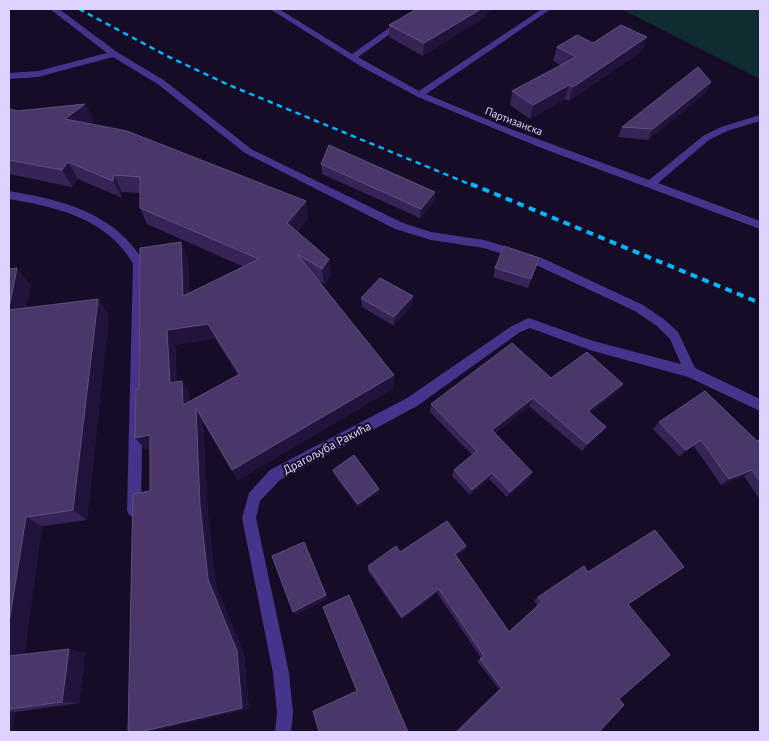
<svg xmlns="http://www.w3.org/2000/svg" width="769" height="741" viewBox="0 0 769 741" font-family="'PT Sans',sans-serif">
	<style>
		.green { fill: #0f2d31 }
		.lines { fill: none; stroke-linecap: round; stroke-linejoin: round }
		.minor { fill: #46338b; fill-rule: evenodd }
		.rail-far1 { stroke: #00b7fd; stroke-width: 2.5; stroke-dasharray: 5.5 4.5; stroke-linecap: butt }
		.rail { stroke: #00b7fd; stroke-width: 4; stroke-dasharray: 7 5.5; stroke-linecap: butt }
		.wall { fill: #372457; fill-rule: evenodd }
		.shaded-wall { fill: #22133c }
		.building { fill: #493769; stroke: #604f80; fill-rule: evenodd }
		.labels { text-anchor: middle; stroke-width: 4; stroke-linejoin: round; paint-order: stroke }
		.far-street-label { font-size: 11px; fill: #dfd2ff; stroke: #160c27 }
		.street-label { font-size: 12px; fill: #dfd2ff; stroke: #160c27 }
	</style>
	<rect width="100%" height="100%" fill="#160c27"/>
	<polygon class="green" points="621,9 760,9 760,79"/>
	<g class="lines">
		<g class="minor">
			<polygon points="50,9 59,9 117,52 165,81 251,149 403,223 431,232 484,240 542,258 643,305 665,320 678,332 695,368 760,399 760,411 688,377 593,351 530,328 520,332 417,406 280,480 260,501 256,518 289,673 293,713 291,732 275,732 277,713 273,673 242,518 249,493 270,470 407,398 512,326 529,318 593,341 681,364 670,339 657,326 635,311 534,264 484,248 431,240 395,229 245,153 159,85 113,57 38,77 9,79 9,73 38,71 107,53"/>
			<polygon points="270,9 279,9 352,54 416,9 425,9 358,57 419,91 542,9 551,9 426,94 508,128 649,180 703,136 721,127 760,115 760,121 727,131 709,140 658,183 760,221 760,229 544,149 418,97 362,67"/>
			<path d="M 9,191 C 63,200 116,213 145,264 L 141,510 L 139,515 L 134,517 L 129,515 L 127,510 L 133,264 C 108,219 57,207 9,199 Z"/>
		</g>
		<polyline class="rail-far1" points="79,9 169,57 229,85 474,186"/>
		<polyline class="rail" points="471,184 760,303"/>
	</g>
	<g class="wall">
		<polygon points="417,9 494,9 485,14 485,17 423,56 389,37 389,25"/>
		<polygon points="593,43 642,51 569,101 565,99 530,119 510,105 512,91 561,65 553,61 557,47"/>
		<polygon points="711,82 706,92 648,140 618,137 622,127"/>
		<path d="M 85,104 L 94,121 L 90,124 L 308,218 L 297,232 L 331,275 L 324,284 L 319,281 L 394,388 L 238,480 L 203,421 L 208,516 L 216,586 L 244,654 L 249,709 L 150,491 L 150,448 L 145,449 L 139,389 L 188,258 L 189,293 L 244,267 L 147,224 L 140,208 L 140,193 L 122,192 L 122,198 L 78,179 L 72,187 L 9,174 L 9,109 L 18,111 ZM 215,338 L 238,375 L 190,401 L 190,394 L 177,382 L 175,345 Z"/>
		<polygon points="321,164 435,192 434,202 420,218 322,174"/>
		<polygon points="536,267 528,288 493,277 495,268"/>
		<polygon points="9,269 31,285 26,308 109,315 87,520 42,526 24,655 85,653 79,703 15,712 12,732 9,732"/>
		<polygon points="413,296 412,305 394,326 362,307 361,298"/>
		<polygon points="551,378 618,391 590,413 606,427 601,433 582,451 529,406 495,433 532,472 529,478 507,497 489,479 470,495 452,476 454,470 472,455 430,412 431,404"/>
		<polygon points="659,422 757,441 760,440 760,500 744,476 721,485 694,446 679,456 653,429"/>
		<polygon points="333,470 379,492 358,507 333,473"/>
		<polygon points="466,546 464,551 456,556 509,631 537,606 534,600 538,597 588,572 628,604 619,699 599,732 455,732 499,689 477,661 481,658 437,593 402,620 368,571 368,566 400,552"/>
	</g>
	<g class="shaded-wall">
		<polygon points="481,9 494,9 485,14 485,17 423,56 424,43"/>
		<polygon points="647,37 642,51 569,101 573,87"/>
		<polygon points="711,82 706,92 648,140 653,129"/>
		<polygon points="569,85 565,99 530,119 533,105"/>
		<polygon points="85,104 94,121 74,137 65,119"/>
		<polygon points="68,162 78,179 72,187 62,170"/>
		<polygon points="114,175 122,192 122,198 113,181"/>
		<polygon points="435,192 434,202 420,218 421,209"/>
		<polygon points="306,201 308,218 290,240 287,223"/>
		<polygon points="181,242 188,258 190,311 183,296"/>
		<polygon points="329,259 331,275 324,284 322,269"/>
		<polygon points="17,268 31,285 23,326 9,311"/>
		<polygon points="413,296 412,305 394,326 394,317"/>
		<polygon points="98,299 109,315 87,520 73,510"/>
		<polygon points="208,324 215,338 175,345 178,396 170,383 167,330"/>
		<polygon points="394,375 394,388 238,480 232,470"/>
		<polygon points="182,381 190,394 190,417 183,405"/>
		<polygon points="623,384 618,391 583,418 588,411"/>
		<polygon points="533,398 529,406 489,437 492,430"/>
		<polygon points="196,408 203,420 208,516 216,586 244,654 249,709 150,732 140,732 200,506"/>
		<polygon points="606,427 601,433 582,451 587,444"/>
		<polygon points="150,435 160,447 145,449 135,438"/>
		<polygon points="701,440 694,446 679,456 686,450"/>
		<polygon points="752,470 744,476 721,485 729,479"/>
		<polygon points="532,472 529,478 507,497 510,492"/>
		<polygon points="492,473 489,479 470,495 472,490"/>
		<polygon points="379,489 379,492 358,507 358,504"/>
		<polygon points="26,517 42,526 23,661 9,658 9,623"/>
		<polygon points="304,542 328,599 295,615 293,612"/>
		<polygon points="466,546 464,551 453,559 455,554"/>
		<polygon points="439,589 437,593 402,620 402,617"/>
		<polygon points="69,649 85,653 79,703 62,702"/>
		<polygon points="9,711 15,712 12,732 9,732"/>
	</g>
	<g class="building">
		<polygon points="417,9 481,9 424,43 389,25"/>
		<polygon points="621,25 647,37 573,87 569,85 533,105 512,91 576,57 557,47 577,35 593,43"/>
		<polygon points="698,67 711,82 653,129 622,127"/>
		<path d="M 85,104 L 65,119 L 127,131 L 306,201 L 287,223 L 329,259 L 322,269 L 297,254 L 394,375 L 232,470 L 196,408 L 200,506 L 208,579 L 237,651 L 242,708 L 140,732 L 128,732 L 133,494 L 150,491 L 150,435 L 135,438 L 136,389 L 139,389 L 140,248 L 181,242 L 183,296 L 259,259 L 140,208 L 140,177 L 114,175 L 113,181 L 68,162 L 62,170 L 9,160 L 9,109 L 18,111 ZM 208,324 L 240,374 L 183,405 L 182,381 L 170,383 L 167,330 Z"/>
		<polygon points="329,145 435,192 421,209 321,164"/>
		<polygon points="504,246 539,258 531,279 495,268"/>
		<polygon points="17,268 9,308 9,269"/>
		<polygon points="380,278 413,296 394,317 361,298"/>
		<polygon points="98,299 73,510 26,517 9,623 9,310"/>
		<polygon points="512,343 551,378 587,352 623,384 588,411 606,427 587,444 533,398 492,430 532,472 510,492 492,473 472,490 454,470 477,451 431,404"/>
		<polygon points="705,391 757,441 760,440 760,481 752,470 729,479 701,440 686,450 659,422"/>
		<polygon points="354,455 379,489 358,504 333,470"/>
		<polygon points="447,521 466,546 455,554 509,632 542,602 538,597 584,566 588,572 655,530 684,567 628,604 670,655 619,699 624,705 599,732 457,732 502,688 480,659 484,656 439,589 402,617 368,566 396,546 400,552"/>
		<polygon points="304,542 326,595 293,612 272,556"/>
		<polygon points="349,595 408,732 319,732 313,711 357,691 323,607"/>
		<polygon points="69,649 62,702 9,709 9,656"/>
	</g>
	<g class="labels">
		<g class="far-street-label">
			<text transform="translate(514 121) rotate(21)" y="4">Партизанска</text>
		</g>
		<g class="street-label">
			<text transform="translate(327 448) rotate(-28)" y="4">Драгољуба Ракића</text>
		</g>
	</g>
	<rect width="769" height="741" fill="none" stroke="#dfd2ff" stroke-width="20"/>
</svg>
